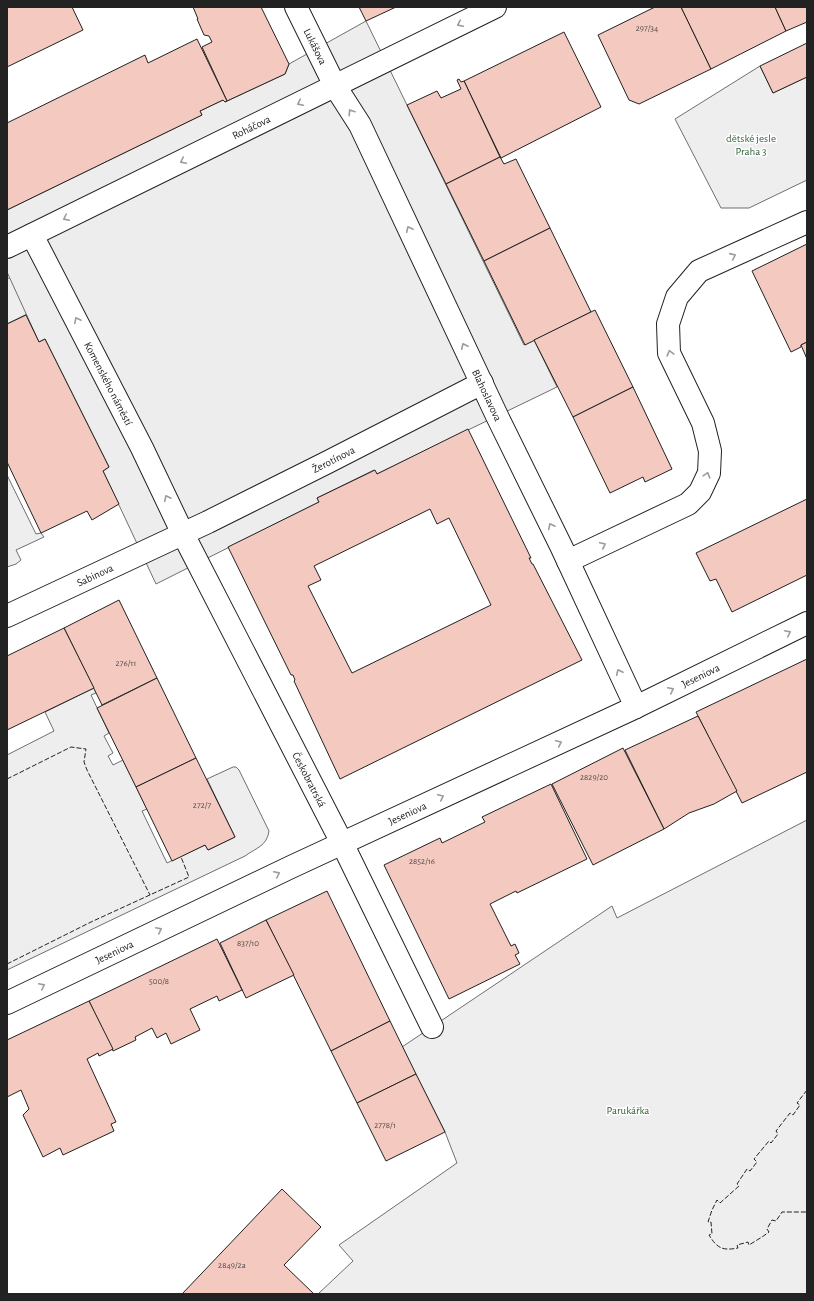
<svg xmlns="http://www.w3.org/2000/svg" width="814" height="1301" viewBox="0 0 814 1301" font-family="'Alegreya Sans',sans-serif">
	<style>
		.green { fill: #eee; stroke: #6f6f6f }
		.parking { fill: #ededed; stroke: #6f6f6f }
		.building { fill: #f3c9c0; stroke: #222; fill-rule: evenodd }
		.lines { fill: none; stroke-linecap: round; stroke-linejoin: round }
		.minor-casing { stroke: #222; stroke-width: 24 }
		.minor { stroke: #fff; stroke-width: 22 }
		.fence { stroke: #222; stroke-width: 1; stroke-dasharray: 5 2; stroke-linecap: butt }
		.oneway { stroke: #9c9c9c }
		.labels { text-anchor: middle; stroke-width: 3; stroke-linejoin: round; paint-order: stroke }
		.number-label { font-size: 9px; fill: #564c4a }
		.street-label { font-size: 11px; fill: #222; stroke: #fff }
		.park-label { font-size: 11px; fill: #2f5e38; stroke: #fff }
	</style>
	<rect width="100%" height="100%" fill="#fff"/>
	<g class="green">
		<polygon points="760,66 773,93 807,77 807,180 749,208 721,208 675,119"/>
		<polygon points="17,274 35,310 7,324 7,279"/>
		<polygon points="7,475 36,534 41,533 44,537 16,550 21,560 16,564 7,567"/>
		<path d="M 94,688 L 96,693 L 91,695 L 109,733 L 104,736 L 113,753 L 108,756 L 113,765 L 123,760 L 147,809 L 142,811 L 167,863 L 205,845 L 208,850 L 235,837 L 207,779 L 233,767 L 236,767 L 239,770 L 269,831 C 267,846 256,848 245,856 L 7,970 L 7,755 L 54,731 L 45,712 Z"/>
		<polygon points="807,820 807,1294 318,1294 353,1261 339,1245 457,1163 445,1132 402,1047 612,906 617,918"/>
	</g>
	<polygon class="parking" points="366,21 524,345 534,340 557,387 377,474 374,470 317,498 319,502 156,584 103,471 109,467 45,339 39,342 7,272 7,210 202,115 200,111 223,100 225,102 285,74 289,64"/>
	<g class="building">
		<polygon points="7,7 72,7 83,30 7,67"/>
		<polygon points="193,7 261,7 289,64 285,74 227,101 202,47 212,42 209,36 204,35 197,19 198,19"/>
		<polygon points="359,7 396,7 366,21"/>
		<polygon points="655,7 681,7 711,69 639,104 629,100 598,35"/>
		<polygon points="681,7 775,7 786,31 711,69"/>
		<polygon points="775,7 807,7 807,22 786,31"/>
		<polygon points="564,32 601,107 501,158 464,81"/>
		<polygon points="197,39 227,101 225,102 223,100 200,111 202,115 7,210 7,123 145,55 148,63"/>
		<polygon points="807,43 807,77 773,93 760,66"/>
		<polygon points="459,79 461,82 464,81 500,157 446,184 407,105 437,91 441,98 461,89 457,80"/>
		<polygon points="500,157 504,164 516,159 550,228 484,261 446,184"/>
		<polygon points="550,228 591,312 525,345 484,261"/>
		<polygon points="807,244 807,342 801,345 801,347 791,352 752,271"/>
		<polygon points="595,310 633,387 573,417 534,340"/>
		<polygon points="26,315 39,342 45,339 109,467 103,471 119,504 92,520 87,511 41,533 7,462 7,324"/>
		<polygon points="807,342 807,359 801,345"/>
		<polygon points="633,387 672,469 645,482 643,477 610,493 573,417"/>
		<path d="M 468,429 L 531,558 L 529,558 L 532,564 L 533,564 L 582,660 L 340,779 L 294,681 L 295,680 L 293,675 L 291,675 L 228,547 L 319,502 L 317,498 L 375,470 L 377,474 ZM 430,509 L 437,524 L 449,518 L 491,605 L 352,673 L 308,586 L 321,580 L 314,566 Z"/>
		<polygon points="807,499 807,575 732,612 716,579 710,581 696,553"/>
		<polygon points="119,600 157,678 102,705 64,628"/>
		<polygon points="64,628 94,688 7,730 7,656"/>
		<polygon points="807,659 807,772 742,803 696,712"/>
		<polygon points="157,678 196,758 136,787 97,708"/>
		<polygon points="698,716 737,791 714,804 689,813 664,829 625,750"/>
		<polygon points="623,748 664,829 593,865 552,784"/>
		<polygon points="196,758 235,837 208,850 205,845 172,861 136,787"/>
		<polygon points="551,784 587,859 517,893 516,891 490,904 511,946 515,944 519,953 515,955 520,964 449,999 384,865 440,838 442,843 485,822 482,817"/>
		<polygon points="327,891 390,1021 331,1051 266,920"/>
		<polygon points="266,920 294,975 246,998 220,943"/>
		<polygon points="217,939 242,990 219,1001 217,996 190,1009 200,1030 171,1044 166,1033 157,1038 152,1028 135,1037 136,1040 113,1051 89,1001"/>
		<polygon points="89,1001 113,1049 99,1056 98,1053 87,1059 116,1122 111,1124 114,1131 63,1155 60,1148 43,1157 23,1115 29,1109 21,1090 7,1097 7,1040"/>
		<polygon points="390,1021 416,1074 357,1103 331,1051"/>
		<polygon points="416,1074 445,1132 386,1161 357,1103"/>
		<polygon points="282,1189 321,1227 284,1265 314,1294 182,1294"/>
	</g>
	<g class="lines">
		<defs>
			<g id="minor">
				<path id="s1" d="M 296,7 L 335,86 L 360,125 L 497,416 L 561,546 L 636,707"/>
				<path id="s2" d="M 32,235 L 142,448 L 183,534 L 342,843 L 432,1027"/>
				<path id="s3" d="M 7,247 L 495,7"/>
				<polyline points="568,561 688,504 700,492 709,473 710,451 703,423 669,353 668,324 677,297 699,271 807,222"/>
				<path id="s4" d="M 7,616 L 208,522 L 326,463 L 482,383"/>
				<path id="s5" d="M 7,1003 L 291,867 L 636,707 L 807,623"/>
			</g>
		</defs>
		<use href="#minor" class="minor-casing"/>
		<use href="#minor" class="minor"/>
		<g class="fence">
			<polyline points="7,779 71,747 86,749 84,762 87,770 150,895"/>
			<polyline points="7,964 91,922 189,877 181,857"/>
			<path d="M 807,1090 L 797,1103 L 800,1105 L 793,1115 L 790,1113 L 776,1131 L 778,1134 L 771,1143 L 769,1141 L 754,1159 L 757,1162 L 750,1171 L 747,1169 L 737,1184 L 739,1186 L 720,1203 L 717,1200 L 712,1210 L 708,1222 L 711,1222 L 712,1234 L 709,1235 C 717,1248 722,1251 738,1248 L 737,1245 L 748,1242 L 749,1245 L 762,1237 L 769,1232 L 767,1229 L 772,1220 L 776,1221 L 782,1212 L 807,1212"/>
		</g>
	</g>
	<defs><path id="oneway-chevron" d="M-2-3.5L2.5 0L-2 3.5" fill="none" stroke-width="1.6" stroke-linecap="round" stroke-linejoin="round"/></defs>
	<g class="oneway">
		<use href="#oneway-chevron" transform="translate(460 24) rotate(154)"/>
		<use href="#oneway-chevron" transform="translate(300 103) rotate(154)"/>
		<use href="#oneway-chevron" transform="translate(351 112) rotate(-123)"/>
		<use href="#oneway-chevron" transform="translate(183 161) rotate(154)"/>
		<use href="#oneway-chevron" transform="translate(66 218) rotate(154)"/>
		<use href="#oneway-chevron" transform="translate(409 229) rotate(-115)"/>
		<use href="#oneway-chevron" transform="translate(733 256) rotate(-24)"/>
		<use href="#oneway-chevron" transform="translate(77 320) rotate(-117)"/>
		<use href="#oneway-chevron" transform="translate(464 346) rotate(-115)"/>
		<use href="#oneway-chevron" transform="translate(670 353) rotate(-105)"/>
		<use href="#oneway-chevron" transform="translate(707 475) rotate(-73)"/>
		<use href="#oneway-chevron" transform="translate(167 498) rotate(-116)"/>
		<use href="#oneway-chevron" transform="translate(551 526) rotate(-116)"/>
		<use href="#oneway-chevron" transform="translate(603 545) rotate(-25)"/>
		<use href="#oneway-chevron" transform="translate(788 633) rotate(-26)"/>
		<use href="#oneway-chevron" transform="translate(619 672) rotate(-115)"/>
		<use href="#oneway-chevron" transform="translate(671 690) rotate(-26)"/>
		<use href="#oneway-chevron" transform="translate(559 743) rotate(-25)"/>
		<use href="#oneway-chevron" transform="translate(441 797) rotate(-25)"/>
		<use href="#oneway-chevron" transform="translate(277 874) rotate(-26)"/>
		<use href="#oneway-chevron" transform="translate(159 930) rotate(-26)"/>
		<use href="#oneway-chevron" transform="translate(42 986) rotate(-26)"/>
	</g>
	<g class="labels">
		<g class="number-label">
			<text x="647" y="31">297/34</text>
			<text x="126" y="666">276/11</text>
			<text x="594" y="780">2829/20</text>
			<text x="202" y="808">272/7</text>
			<text x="422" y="864">2852/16</text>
			<text x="248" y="946">837/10</text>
			<text x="159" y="984">500/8</text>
			<text x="385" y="1128">2778/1</text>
			<text x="232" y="1268">2849/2a</text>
		</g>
		<g class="street-label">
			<text dy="4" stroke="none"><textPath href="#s1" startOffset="44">Lukášova</textPath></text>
			<text dy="4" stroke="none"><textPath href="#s3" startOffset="272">Roháčova</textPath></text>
			<text dy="4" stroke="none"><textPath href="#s2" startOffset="167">Komenského náměstí</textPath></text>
			<text dy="4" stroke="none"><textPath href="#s1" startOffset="433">Blahoslavova</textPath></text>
			<text dy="4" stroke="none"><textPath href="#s4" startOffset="362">Žerotínova</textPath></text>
			<text dy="4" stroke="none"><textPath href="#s4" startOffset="97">Sabinova</textPath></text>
			<text dy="4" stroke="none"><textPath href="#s5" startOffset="767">Jeseniova</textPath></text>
			<text dy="4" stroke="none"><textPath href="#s2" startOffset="611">Českobratrská</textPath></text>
			<text dy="4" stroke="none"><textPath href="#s5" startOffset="443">Jeseniova</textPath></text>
			<text dy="4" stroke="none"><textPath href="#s5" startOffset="119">Jeseniova</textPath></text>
		</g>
		<g class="park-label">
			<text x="751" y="142">dětské jesle<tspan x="751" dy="13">Praha 3</tspan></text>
			<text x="628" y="1114">Parukářka</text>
		</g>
	</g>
	<rect width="814" height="1301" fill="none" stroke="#222222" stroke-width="16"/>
</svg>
